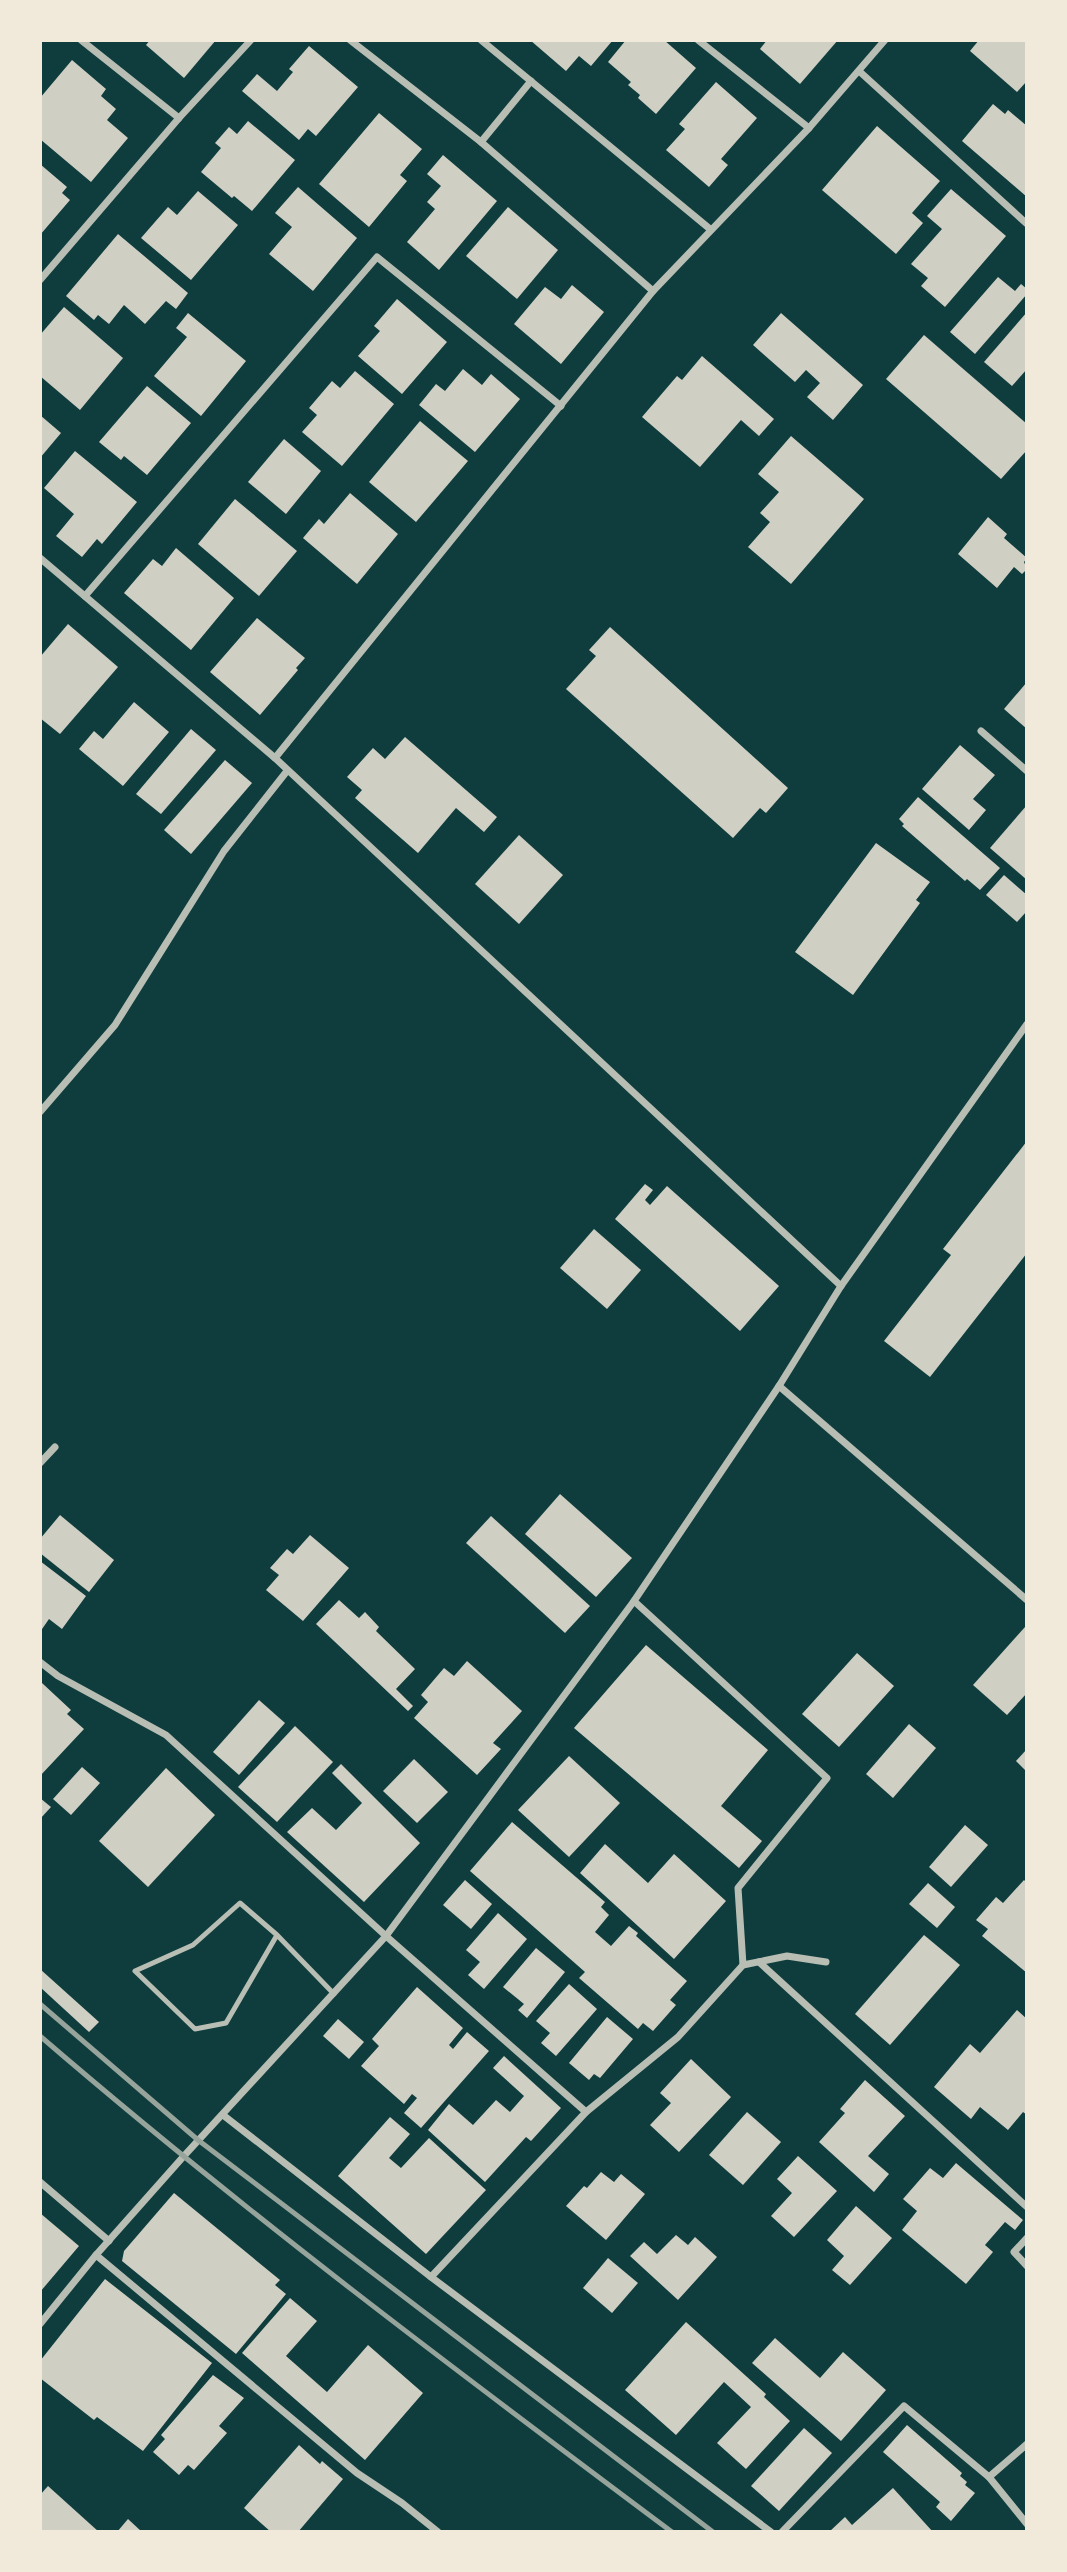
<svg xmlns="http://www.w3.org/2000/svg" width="1067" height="2572" viewBox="0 0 1067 2572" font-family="'DM Sans',sans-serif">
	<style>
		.building { fill: #cfcfc3 }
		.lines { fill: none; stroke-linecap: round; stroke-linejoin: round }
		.service { stroke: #b8beb3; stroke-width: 5 }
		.minor { stroke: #b8beb3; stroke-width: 7 }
		.rail { stroke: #97a49c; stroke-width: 5 }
	</style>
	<rect width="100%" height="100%" fill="#0f3d3e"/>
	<g class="building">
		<polygon points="150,40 216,40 184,78 146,45"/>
		<polygon points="530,40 613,40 591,66 579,56 566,71"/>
		<polygon points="626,40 664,40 696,68 656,114 638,98 640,95 628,85 631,82 608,62"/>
		<polygon points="767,40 838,40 800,84 760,49"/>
		<polygon points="979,40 1027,40 1027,81 1017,92 970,51"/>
		<polygon points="309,46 358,87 316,136 308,129 299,140 242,91 257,74 277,91 293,72 289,69"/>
		<polygon points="72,60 106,89 101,96 116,109 107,120 128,138 91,182 40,139 40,98"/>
		<polygon points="716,82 757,118 721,159 728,165 709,187 666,150 685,129 679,124"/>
		<polygon points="993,104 1005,114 1008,110 1027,126 1027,197 962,141"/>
		<polygon points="379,113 422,149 400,175 407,181 369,227 319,184"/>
		<polygon points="248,121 295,160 252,211 234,196 232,198 201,172 221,148 215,143 229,127 237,134"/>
		<polygon points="877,126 940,181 912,213 923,223 896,254 822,190"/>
		<polygon points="443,155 497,201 439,270 407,242 435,209 427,202 441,186 427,174"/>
		<polygon points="40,164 67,187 62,193 70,200 40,235"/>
		<polygon points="298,187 357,238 313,291 269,254 292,227 275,213"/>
		<polygon points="951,189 1006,236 945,307 921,286 928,278 911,264 942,229 927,216"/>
		<polygon points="198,191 238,225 191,280 141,238 168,207 177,215"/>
		<polygon points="508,207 558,250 517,299 466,256"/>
		<polygon points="118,234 188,293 176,309 166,301 145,324 124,305 109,324 98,315 94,320 66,296"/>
		<polygon points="998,277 1015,291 1021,284 1027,289 1027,294 975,354 950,332"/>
		<polygon points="572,285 604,312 561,364 514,324 545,287 561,299"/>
		<polygon points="397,299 447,342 402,394 358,356 380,331 374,326"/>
		<polygon points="64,307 123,358 80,410 40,376 40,335"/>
		<polygon points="1027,312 1027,369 1012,386 984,362"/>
		<polygon points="188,313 246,361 201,416 154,376 187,337 176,328"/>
		<polygon points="781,313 863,385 833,420 807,397 820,383 806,370 795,382 753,345"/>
		<polygon points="924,335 1027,424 1027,450 1001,479 886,379"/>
		<polygon points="702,356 774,419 759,436 741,420 700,467 642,417 677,376 682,380"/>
		<polygon points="463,369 482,385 491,374 520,399 475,452 419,405 436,384 445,391"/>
		<polygon points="355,371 394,404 342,466 302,432 317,415 309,408 332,381 340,388"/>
		<polygon points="147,386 191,423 147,475 124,456 121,460 99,442"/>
		<polygon points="40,415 61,433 40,458"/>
		<polygon points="420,421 468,461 416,522 369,482"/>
		<polygon points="791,436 864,499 791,584 748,547 770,522 760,513 779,492 758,474"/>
		<polygon points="284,439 321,471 286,514 248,482"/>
		<polygon points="75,451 137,502 102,544 97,539 82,557 56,536 74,514 44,488"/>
		<polygon points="350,493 398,534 357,584 303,538 319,519 324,524"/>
		<polygon points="235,499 297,551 259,596 198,544"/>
		<polygon points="988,517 1007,534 1004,538 1027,558 1024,562 1027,569 1022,574 1014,567 997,588 958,554"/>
		<polygon points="176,548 234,598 191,650 124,593 153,559 162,566"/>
		<polygon points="257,618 305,658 296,668 298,670 260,715 210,672"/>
		<polygon points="68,624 118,667 60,734 40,718 40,657"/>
		<polygon points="610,627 788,788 766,813 760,808 733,838 566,689 596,656 589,650"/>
		<polygon points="1027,682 1027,729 1004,709"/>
		<polygon points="134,702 169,732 123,786 79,749 94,731 103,739"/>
		<polygon points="191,729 216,750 161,814 136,794"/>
		<polygon points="405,737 497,817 484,832 456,808 418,853 355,798 362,790 347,777 373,748 385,759"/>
		<polygon points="960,745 995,775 973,799 986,810 969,830 922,789"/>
		<polygon points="225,760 252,783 191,854 164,830"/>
		<polygon points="918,797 1000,868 980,890 967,879 965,881 902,826 904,824 899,819"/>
		<polygon points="1027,805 1027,880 990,848"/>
		<polygon points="519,835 563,875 519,924 475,884"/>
		<polygon points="876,843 930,882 916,900 920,903 853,995 795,952"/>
		<polygon points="1004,875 1027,895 1027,911 1017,922 986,895"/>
		<polygon points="1027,1141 1027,1253 930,1377 884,1341 951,1255 943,1249"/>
		<polygon points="645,1184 653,1190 645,1200 650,1205 667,1186 779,1286 740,1331 615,1219"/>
		<polygon points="594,1229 641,1270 607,1309 560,1268"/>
		<polygon points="560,1494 632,1558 596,1597 525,1534"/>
		<polygon points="60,1515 114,1560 89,1592 40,1553 40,1539"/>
		<polygon points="491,1516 590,1606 565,1633 466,1543"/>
		<polygon points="310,1535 349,1568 303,1621 266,1590 279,1575 270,1568 287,1549 293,1554"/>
		<polygon points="40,1561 86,1596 62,1629 49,1619 40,1632"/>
		<polygon points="339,1600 359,1618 365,1612 379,1627 376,1631 415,1669 396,1689 413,1706 408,1711 316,1624"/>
		<polygon points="1025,1627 1027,1693 1007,1715 973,1685"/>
		<polygon points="646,1645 768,1750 721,1806 762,1841 739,1868 574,1728"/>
		<polygon points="857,1653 894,1686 839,1747 802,1714"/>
		<polygon points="467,1661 522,1711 493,1743 501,1749 477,1775 414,1718 428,1702 421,1695 444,1668 454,1676"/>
		<polygon points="42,1683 71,1710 67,1714 84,1729 40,1776"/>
		<polygon points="259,1700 285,1723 239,1775 213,1752"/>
		<polygon points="909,1724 936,1748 893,1798 866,1774"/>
		<polygon points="295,1726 333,1762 277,1822 238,1787"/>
		<polygon points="1027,1749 1027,1772 1016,1761"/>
		<polygon points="569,1756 620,1803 569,1857 518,1810"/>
		<polygon points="414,1759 448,1792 417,1823 383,1791"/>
		<polygon points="341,1764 420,1843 364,1902 287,1832 312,1808 336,1830 362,1803 332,1773"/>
		<polygon points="82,1767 100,1783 71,1815 53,1799"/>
		<polygon points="166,1768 215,1815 148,1887 99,1841"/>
		<polygon points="40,1798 51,1807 40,1819"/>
		<polygon points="512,1822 605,1902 601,1907 609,1915 595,1932 611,1946 629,1926 638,1933 636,1936 687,1981 670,2000 676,2005 653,2031 643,2023 638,2029 579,1978 585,1972 470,1871"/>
		<polygon points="965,1825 988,1845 951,1887 929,1867"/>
		<polygon points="605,1844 648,1883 674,1854 726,1901 674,1959 580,1873"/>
		<polygon points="465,1880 492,1904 471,1929 443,1905"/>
		<polygon points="1024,1880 1027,1883 1027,1973 982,1936 988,1929 976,1920 996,1897 1003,1903"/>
		<polygon points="928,1883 955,1907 937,1928 909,1904"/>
		<polygon points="498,1913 527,1939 484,1989 468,1975 480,1962 466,1950"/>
		<polygon points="924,1935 960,1965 890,2045 855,2014"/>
		<polygon points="536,1948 565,1972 527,2018 518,2010 524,2004 503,1987"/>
		<polygon points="40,1969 99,2022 89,2032 40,1987"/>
		<polygon points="569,1984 597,2009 556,2056 541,2043 550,2033 536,2021"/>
		<polygon points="417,1987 463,2028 449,2045 453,2049 467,2032 489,2051 421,2128 404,2113 417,2098 412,2094 404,2104 361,2066 379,2046 372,2039"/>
		<polygon points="1017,2010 1027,2019 1027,2115 1023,2112 1008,2130 980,2107 971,2119 934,2087 970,2044 980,2053"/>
		<polygon points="607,2017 633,2039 600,2078 594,2074 589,2080 569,2063"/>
		<polygon points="338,2019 364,2042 349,2059 323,2036"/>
		<polygon points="504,2056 561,2108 531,2141 526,2137 485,2182 428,2130 449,2104 473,2125 496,2100 510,2112 524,2096 493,2068"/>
		<polygon points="691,2059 731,2097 679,2152 650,2125 671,2103 660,2093"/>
		<polygon points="865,2080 905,2116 868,2156 889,2174 874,2192 819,2142 845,2113 840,2109"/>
		<polygon points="747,2112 781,2142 743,2185 709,2155"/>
		<polygon points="390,2117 410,2134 389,2158 401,2168 429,2138 486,2190 426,2254 338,2176"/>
		<polygon points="798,2156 837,2191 794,2237 771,2216 792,2193 777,2179"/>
		<polygon points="956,2163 1023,2220 1015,2230 1005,2222 985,2245 993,2252 966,2284 902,2230 917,2211 903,2199 930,2168 943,2178"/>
		<polygon points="601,2172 614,2182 621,2174 645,2194 606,2240 566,2206 584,2186 587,2188"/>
		<polygon points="174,2193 280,2280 275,2285 286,2294 236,2354 122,2261 124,2251"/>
		<polygon points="856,2206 892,2238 850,2285 832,2270 844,2256 827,2240"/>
		<polygon points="40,2213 79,2246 40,2292"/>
		<polygon points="676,2235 688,2245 695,2237 717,2257 678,2300 630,2256 644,2242 657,2254"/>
		<polygon points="608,2258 638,2283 612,2313 583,2288"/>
		<polygon points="105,2279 212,2363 143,2451 97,2417 94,2420 40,2378 40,2361"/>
		<polygon points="290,2298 317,2321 286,2356 327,2392 368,2345 423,2393 365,2460 242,2353"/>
		<polygon points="686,2322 766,2394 764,2397 790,2421 746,2469 717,2443 751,2407 724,2382 676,2435 625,2390"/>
		<polygon points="775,2338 820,2378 843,2352 886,2390 841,2441 752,2363"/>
		<polygon points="213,2375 244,2398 219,2426 227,2433 194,2470 188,2465 179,2475 153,2452 165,2439 161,2435"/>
		<polygon points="907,2425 962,2473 960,2476 967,2482 965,2485 975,2493 951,2521 936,2507 940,2502 883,2452"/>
		<polygon points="804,2428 832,2453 779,2511 751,2486"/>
		<polygon points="299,2445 320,2464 322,2461 343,2479 298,2532 271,2532 244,2508"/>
		<polygon points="48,2486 99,2532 40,2532 40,2495"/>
		<polygon points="893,2488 933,2532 829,2532 845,2517 852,2525"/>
		<polygon points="128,2519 142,2532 117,2532"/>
	</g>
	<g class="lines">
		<polyline class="service" points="277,1935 226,2023 195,2029 135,1971 193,1945 240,1903 277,1935 334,1994"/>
		<g class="minor">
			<polyline points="81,40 179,118"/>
			<polyline points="350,40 481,142 653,291"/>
			<polyline points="481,40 710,229"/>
			<polyline points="698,40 809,128"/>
			<polyline points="859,71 1027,224"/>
			<polyline points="481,142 531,81"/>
			<polyline points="40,280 179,118 251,40"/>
			<polyline points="40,558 275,758 841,1286"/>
			<polyline points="85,596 377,257 561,406"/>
			<polyline points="981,731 1027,771"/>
			<polyline points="275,758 653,291 809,128 885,40"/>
			<polyline points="40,1112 115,1025 224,851 287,771"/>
			<polyline points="779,1386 1027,1600"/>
			<polyline points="40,1463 55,1447"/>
			<polyline points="634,1601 827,1778 738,1888 743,1965"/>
			<polyline points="40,1662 58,1676 166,1735 386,1936 586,2112"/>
			<polyline points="759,1962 1027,2207"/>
			<polyline points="223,2115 431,2277 771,2532"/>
			<polyline points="40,2182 109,2241"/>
			<polyline points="1027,2238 1014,2252 1027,2266"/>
			<polyline points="96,2255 357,2473 402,2503 438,2532"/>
			<polyline points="431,2277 586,2112 678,2037 743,1965 787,1956 826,1962"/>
			<polyline points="40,2324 96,2255 183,2157 386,1936 634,1601 779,1386 841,1286 1027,1024"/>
			<polyline points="1027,2444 989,2477 1027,2524"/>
			<polyline points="782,2532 904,2406 989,2477"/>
		</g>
		<g class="rail">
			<polyline points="40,2004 198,2140 713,2532"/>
			<path d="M 40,2036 C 243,2211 458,2372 672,2532"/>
		</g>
	</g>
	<rect width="1067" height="2572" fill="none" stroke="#f1e9da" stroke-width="84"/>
</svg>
